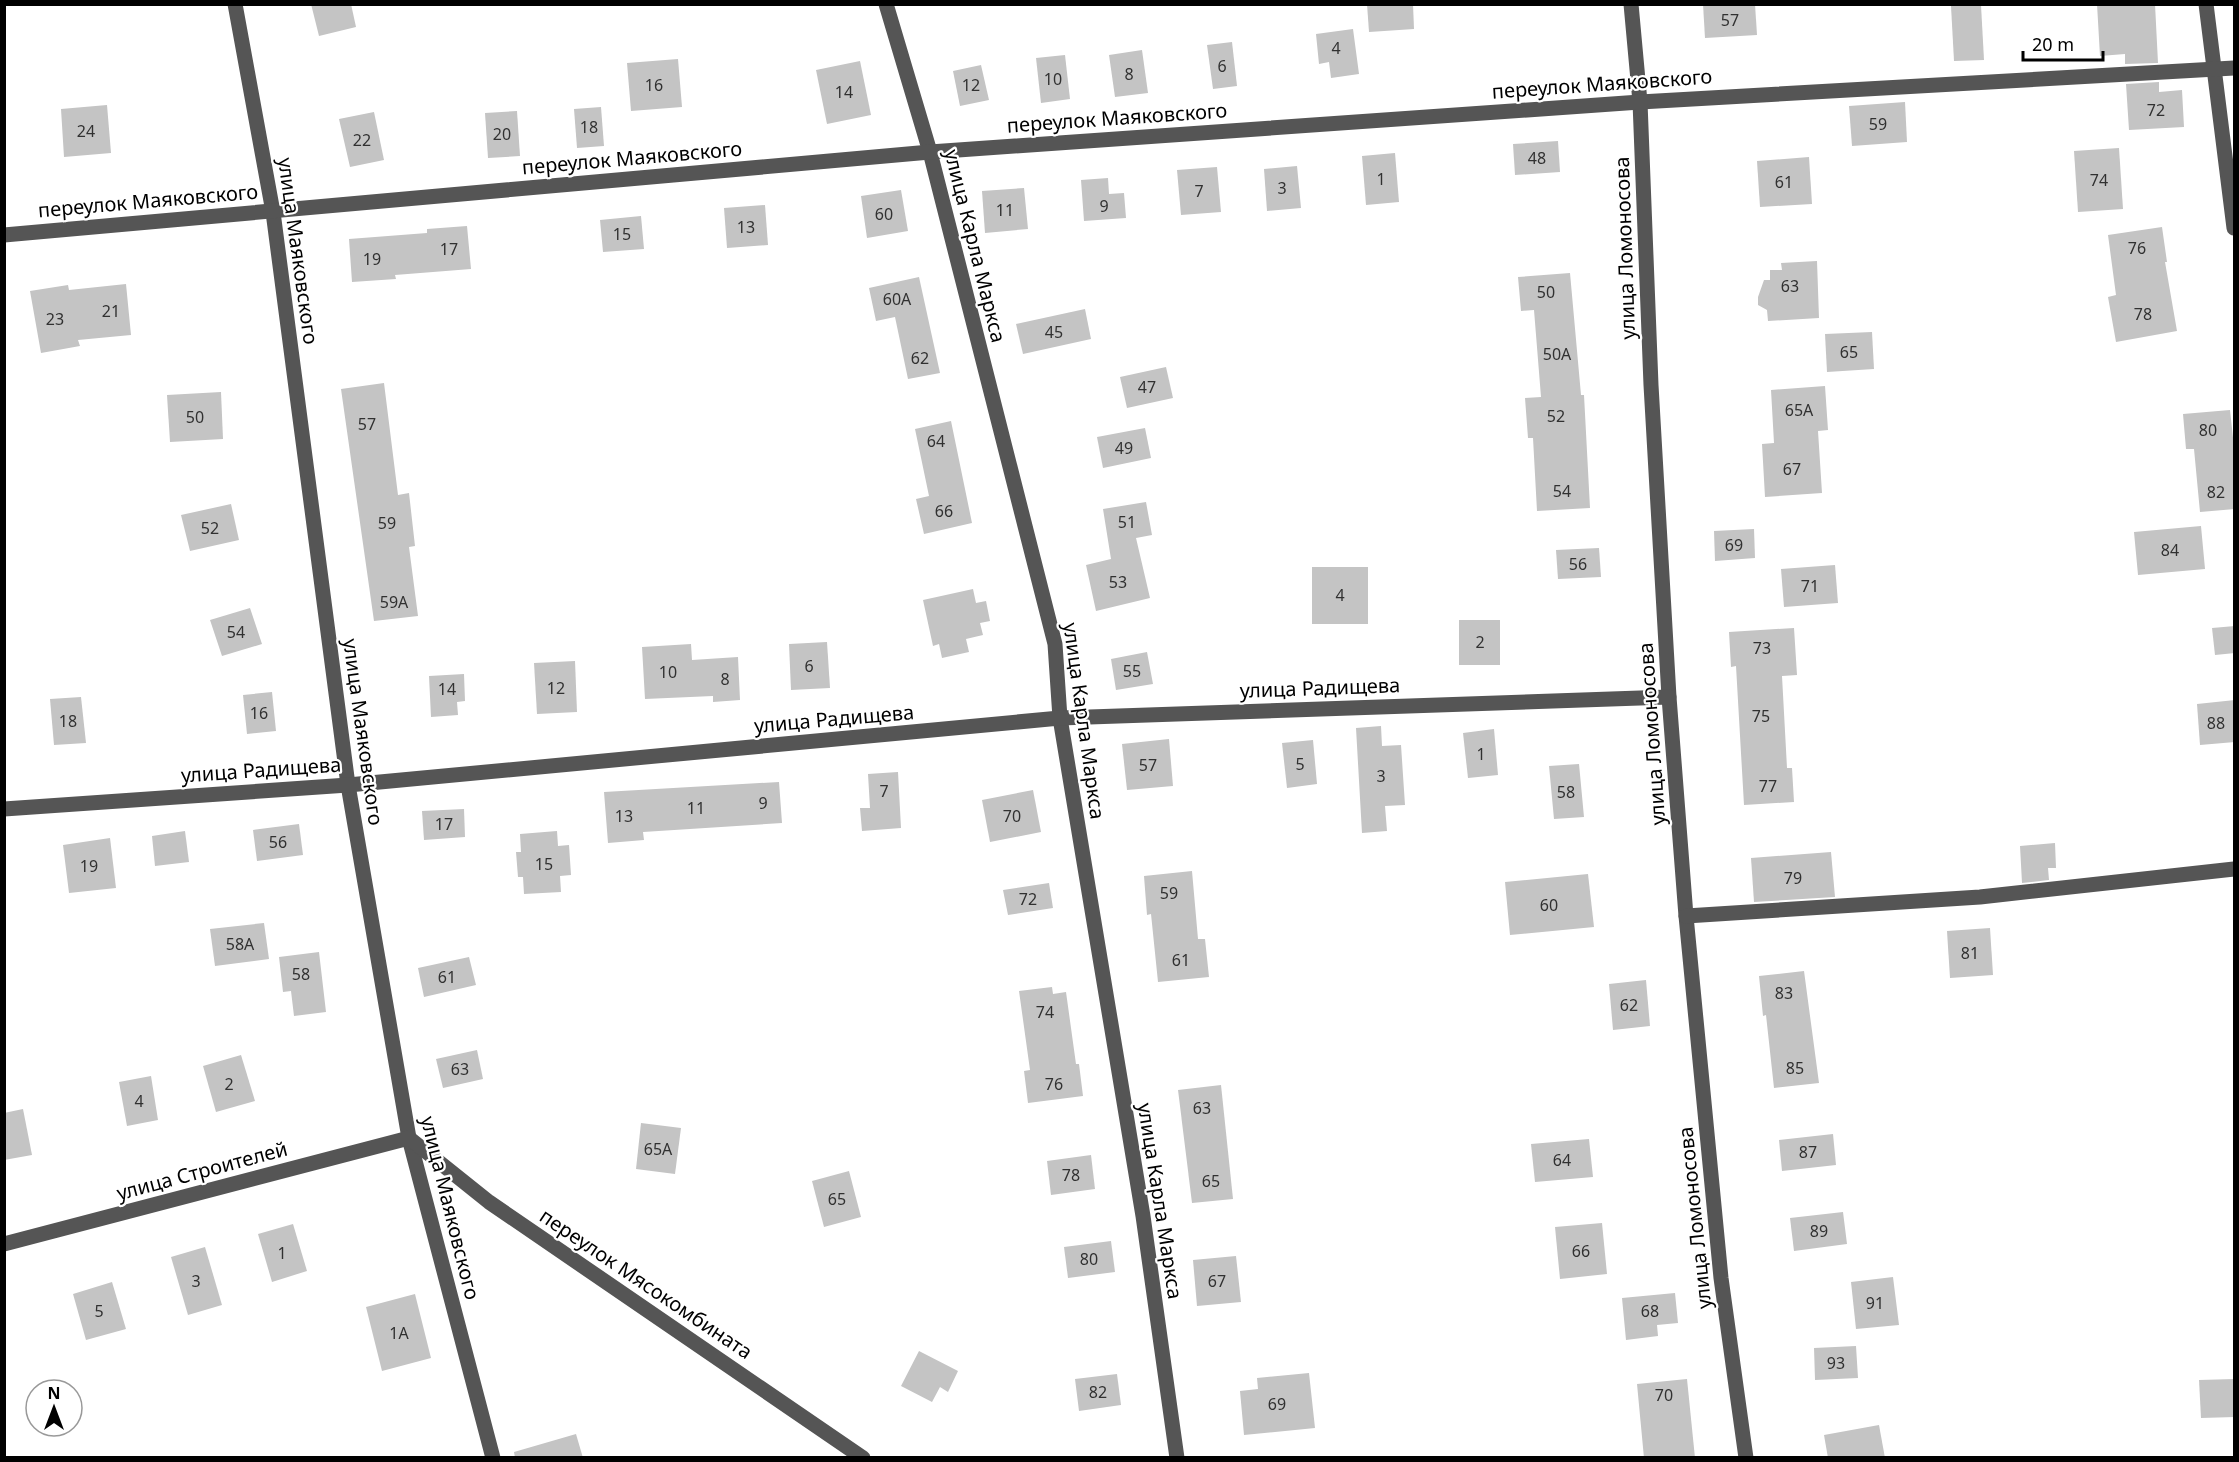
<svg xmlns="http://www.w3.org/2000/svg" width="2239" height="1462" viewBox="0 0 2239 1462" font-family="'Noto Sans',sans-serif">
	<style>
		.building { fill: #c4c4c4 }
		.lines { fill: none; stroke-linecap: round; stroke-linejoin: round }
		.minor { stroke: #555; stroke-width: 15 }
		.labels { text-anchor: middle; stroke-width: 4.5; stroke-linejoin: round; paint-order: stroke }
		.number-label { font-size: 16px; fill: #313131 }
		.street-label { font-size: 20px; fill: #000; stroke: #fff }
	</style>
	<rect width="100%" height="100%" fill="#fff"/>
	<g class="building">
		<polygon points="311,4 351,4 356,27 319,36"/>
		<polygon points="1367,4 1413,4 1414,29 1369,32"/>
		<polygon points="1703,4 1755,4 1757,35 1705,38"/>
		<polygon points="2097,4 2155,4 2158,63 2125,64 2125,54 2100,56"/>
		<polygon points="1981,5 1984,60 1954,61 1951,6"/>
		<polygon points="1353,29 1359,74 1331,78 1329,62 1319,64 1316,34"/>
		<polygon points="1232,42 1237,86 1213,89 1207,45"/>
		<polygon points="1142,50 1148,93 1115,97 1109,55"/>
		<polygon points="1065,55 1070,99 1041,103 1036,58"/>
		<polygon points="678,59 682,107 631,111 627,63"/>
		<polygon points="860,61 871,115 827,124 816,70"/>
		<polygon points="981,65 989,100 960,106 953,71"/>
		<polygon points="2159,82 2159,92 2182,90 2184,127 2129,130 2126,84"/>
		<polygon points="1905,102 1907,142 1852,146 1849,106"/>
		<polygon points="107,105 111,153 64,157 61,109"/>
		<polygon points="601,107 604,146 577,148 574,109"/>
		<polygon points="517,111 520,156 488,158 485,113"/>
		<polygon points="374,112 384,160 350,167 339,119"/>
		<polygon points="1558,141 1560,172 1515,175 1513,144"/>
		<polygon points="2119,148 2123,209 2078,212 2074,151"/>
		<polygon points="1395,153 1399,202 1366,205 1362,156"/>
		<polygon points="1809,157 1812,204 1760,207 1757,161"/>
		<polygon points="1297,166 1301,208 1267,211 1264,169"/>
		<polygon points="1217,167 1221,212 1181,215 1177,170"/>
		<polygon points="1108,178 1109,194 1124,193 1126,218 1084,221 1081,180"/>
		<polygon points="1024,188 1028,229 985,233 982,191"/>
		<polygon points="901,190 908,231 867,238 861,196"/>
		<polygon points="765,205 768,245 727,248 724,208"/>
		<polygon points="641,216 644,249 603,252 600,220"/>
		<polygon points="467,226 471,269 395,275 396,279 352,282 349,239 427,233 427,229"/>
		<polygon points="2162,227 2167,262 2165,262 2177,331 2116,342 2108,297 2116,295 2108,235"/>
		<polygon points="1817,261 1819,318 1768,321 1767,310 1758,305 1758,297 1764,280 1770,280 1770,270 1782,270 1781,263"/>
		<polygon points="1570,273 1581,395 1584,395 1590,508 1537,511 1533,438 1528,438 1525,398 1541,397 1534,310 1521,311 1518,277"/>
		<polygon points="919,277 940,373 908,379 895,317 876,321 869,288"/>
		<polygon points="126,284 131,335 78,340 80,346 41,353 30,291 68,285 69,290"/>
		<polygon points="1085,309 1091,339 1023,354 1016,324"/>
		<polygon points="1872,332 1874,369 1827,372 1825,334"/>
		<polygon points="1166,367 1173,398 1127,408 1120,377"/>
		<polygon points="384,383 398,495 409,493 415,546 409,547 418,616 374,621 341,389"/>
		<polygon points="1825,386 1828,430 1818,431 1822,493 1765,497 1762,444 1774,443 1771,390"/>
		<polygon points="221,392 223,439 170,442 167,395"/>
		<polygon points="2230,410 2235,456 2235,509 2200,512 2194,449 2186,449 2183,414"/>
		<polygon points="951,421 972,523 924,534 916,499 929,496 915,429"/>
		<polygon points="1145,428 1151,458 1103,468 1097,437"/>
		<polygon points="1146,502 1152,535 1136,538 1150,598 1096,611 1086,565 1111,559 1103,509"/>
		<polygon points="231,504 239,540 190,551 181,515"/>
		<polygon points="2201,526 2205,569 2138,575 2134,532"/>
		<polygon points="1754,529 1755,558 1715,561 1714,531"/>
		<polygon points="1599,548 1601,577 1558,579 1556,550"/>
		<polygon points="1835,565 1838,603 1784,607 1781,569"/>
		<rect x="1312" y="567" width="56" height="57"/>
		<polygon points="973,589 976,603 986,601 990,621 980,623 983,635 966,639 969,652 942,658 939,644 933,646 923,600"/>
		<polygon points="250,608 262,644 222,656 210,620"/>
		<rect x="1459" y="620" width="41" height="45"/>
		<polygon points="2235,626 2235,653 2215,655 2212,628"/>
		<polygon points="1794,628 1797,675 1782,676 1787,768 1792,768 1794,802 1744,805 1736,666 1731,667 1729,632"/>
		<polygon points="827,642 830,688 791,690 789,644"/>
		<polygon points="691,644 692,660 738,657 740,700 713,702 713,696 645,699 642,647"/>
		<polygon points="1147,652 1153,684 1116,690 1111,659"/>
		<polygon points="575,661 577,712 537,714 534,663"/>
		<polygon points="464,674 465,701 457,702 458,715 431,717 429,676"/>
		<polygon points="272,692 276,731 247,734 243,695"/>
		<polygon points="81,697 86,743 54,745 50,699"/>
		<polygon points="2235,700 2235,742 2200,745 2197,704"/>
		<polygon points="1381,726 1382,746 1401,745 1405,805 1385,806 1387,831 1362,833 1356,728"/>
		<polygon points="1494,729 1498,775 1468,778 1463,733"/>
		<polygon points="1169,739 1173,786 1127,790 1122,744"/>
		<polygon points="1313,740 1317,784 1287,788 1282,743"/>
		<polygon points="1579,764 1584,817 1554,819 1549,766"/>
		<polygon points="898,772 901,828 862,831 860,808 870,808 868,774"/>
		<polygon points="779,782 782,823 643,832 644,840 608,843 604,792"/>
		<polygon points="1033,790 1041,832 990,842 982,800"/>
		<polygon points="464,809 465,837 424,840 422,811"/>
		<polygon points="299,824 303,855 257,861 253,830"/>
		<polygon points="185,831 189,862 155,866 152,836"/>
		<polygon points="557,831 558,846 569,845 571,875 560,876 561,892 524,894 523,877 518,877 516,852 521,852 520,834"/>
		<polygon points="110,838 116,888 69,893 63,845"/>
		<polygon points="2055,843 2056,868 2048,868 2049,880 2022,883 2020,846"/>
		<polygon points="1831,852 1835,897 1754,902 1751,858"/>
		<polygon points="1192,871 1198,939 1205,939 1209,977 1158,982 1151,914 1147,915 1144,876"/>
		<polygon points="1588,874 1594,927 1510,935 1505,882"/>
		<polygon points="1049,883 1053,908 1008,915 1003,890"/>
		<polygon points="264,923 269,959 215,966 210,929"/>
		<polygon points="1990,928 1993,975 1950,978 1947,931"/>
		<polygon points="319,952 326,1012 294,1016 291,991 283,992 279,957"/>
		<polygon points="469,957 476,985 424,997 418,968"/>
		<polygon points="1804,971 1819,1083 1774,1088 1766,1015 1763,1016 1759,976"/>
		<polygon points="1646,980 1650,1026 1613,1030 1609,984"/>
		<polygon points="1052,987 1053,994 1066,992 1076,1064 1079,1064 1083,1096 1028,1103 1024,1071 1030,1070 1019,991"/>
		<polygon points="477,1050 483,1079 443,1088 436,1059"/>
		<polygon points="241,1055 255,1101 216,1112 203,1066"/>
		<polygon points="151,1076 158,1120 127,1126 119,1082"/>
		<polygon points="1221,1085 1233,1199 1192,1203 1178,1090"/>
		<polygon points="23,1109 32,1155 4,1160 4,1113"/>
		<polygon points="641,1123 681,1128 675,1174 636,1169"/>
		<polygon points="1833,1134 1836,1165 1782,1171 1779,1140"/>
		<polygon points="1589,1139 1593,1177 1535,1182 1531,1144"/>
		<polygon points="1091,1155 1095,1189 1051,1195 1047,1161"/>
		<polygon points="849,1171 861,1217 824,1227 812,1181"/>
		<polygon points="1843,1212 1847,1244 1794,1251 1790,1218"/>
		<polygon points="1602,1223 1607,1274 1560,1279 1555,1227"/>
		<polygon points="293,1224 307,1271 272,1282 258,1234"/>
		<polygon points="1111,1241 1115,1272 1068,1278 1064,1247"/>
		<polygon points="205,1247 222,1305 188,1315 171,1257"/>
		<polygon points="1236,1256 1241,1302 1197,1306 1193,1260"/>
		<polygon points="1893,1277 1899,1325 1856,1329 1851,1282"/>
		<polygon points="112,1282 126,1329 86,1340 73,1294"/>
		<polygon points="1675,1293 1678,1323 1657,1325 1658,1336 1626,1340 1622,1298"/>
		<polygon points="415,1294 431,1358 382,1371 366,1307"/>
		<polygon points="1856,1346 1858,1378 1815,1380 1814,1348"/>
		<polygon points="919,1351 958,1371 948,1392 940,1387 932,1402 901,1386"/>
		<polygon points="1309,1373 1315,1428 1244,1435 1240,1391 1258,1389 1257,1378"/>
		<polygon points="1117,1374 1121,1405 1079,1411 1075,1379"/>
		<polygon points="1687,1379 1695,1458 1644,1458 1637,1384"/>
		<polygon points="2235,1379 2235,1417 2201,1418 2199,1380"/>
		<polygon points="1879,1425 1885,1458 1828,1458 1824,1435"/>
		<polygon points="576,1434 583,1458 515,1458 514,1452"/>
	</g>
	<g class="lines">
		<g class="minor">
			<polyline points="235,4 273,212 348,785 409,1138 493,1458"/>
			<polyline points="886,4 930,152 1055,644 1060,718 1143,1216 1177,1458"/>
			<polyline points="1631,4 1640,102 1651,385 1669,697 1686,916 1721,1278 1746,1458"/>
			<polyline points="2206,4 2234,228"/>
			<polyline points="4,235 930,152 1640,102 2234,68"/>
			<polyline points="4,809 348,785 1060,718 1669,697"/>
			<polyline points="1686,916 1980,897 2234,869"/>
			<polyline points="4,1244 409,1138 489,1202 863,1458"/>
		</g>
	</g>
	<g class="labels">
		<g class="number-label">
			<text x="1730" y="26">57</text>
			<text x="1336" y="54">4</text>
			<text x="1222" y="72">6</text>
			<text x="1129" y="80">8</text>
			<text x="1053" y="85">10</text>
			<text x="654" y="91">16</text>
			<text x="971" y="91">12</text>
			<text x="844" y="98">14</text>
			<text x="2156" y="116">72</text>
			<text x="1878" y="130">59</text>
			<text x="589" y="133">18</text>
			<text x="86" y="137">24</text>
			<text x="502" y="140">20</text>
			<text x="362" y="146">22</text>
			<text x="1537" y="164">48</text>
			<text x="1381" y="185">1</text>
			<text x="2099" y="186">74</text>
			<text x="1784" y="188">61</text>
			<text x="1282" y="194">3</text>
			<text x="1199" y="197">7</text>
			<text x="1104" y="212">9</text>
			<text x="1005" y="216">11</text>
			<text x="884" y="220">60</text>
			<text x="746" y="233">13</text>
			<text x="622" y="240">15</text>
			<text x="2137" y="254">76</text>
			<text x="449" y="255">17</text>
			<text x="372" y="265">19</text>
			<text x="1790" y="292">63</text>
			<text x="1546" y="298">50</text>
			<text x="897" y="305">60А</text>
			<text x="111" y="317">21</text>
			<text x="2143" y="320">78</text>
			<text x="55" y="325">23</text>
			<text x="1054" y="338">45</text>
			<text x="1849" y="358">65</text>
			<text x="1557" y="360">50А</text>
			<text x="920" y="364">62</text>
			<text x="1147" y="393">47</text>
			<text x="1799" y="416">65А</text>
			<text x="1556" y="422">52</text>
			<text x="195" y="423">50</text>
			<text x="367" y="430">57</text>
			<text x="2208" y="436">80</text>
			<text x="936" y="447">64</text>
			<text x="1124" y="454">49</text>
			<text x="1792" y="475">67</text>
			<text x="1562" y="497">54</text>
			<text x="2216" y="498">82</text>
			<text x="944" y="517">66</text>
			<text x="1127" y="528">51</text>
			<text x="387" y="529">59</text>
			<text x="210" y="534">52</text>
			<text x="1734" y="551">69</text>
			<text x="2170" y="556">84</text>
			<text x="1578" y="570">56</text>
			<text x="1118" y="588">53</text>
			<text x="1810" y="592">71</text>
			<text x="1340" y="601">4</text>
			<text x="394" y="608">59А</text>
			<text x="236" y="638">54</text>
			<text x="1480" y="648">2</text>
			<text x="1762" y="654">73</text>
			<text x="809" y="672">6</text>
			<text x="1132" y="677">55</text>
			<text x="668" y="678">10</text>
			<text x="725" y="685">8</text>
			<text x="556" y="694">12</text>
			<text x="447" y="695">14</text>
			<text x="259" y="719">16</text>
			<text x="1761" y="722">75</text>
			<text x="68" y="727">18</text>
			<text x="2216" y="729">88</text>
			<text x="1481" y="760">1</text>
			<text x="1300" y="770">5</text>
			<text x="1148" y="771">57</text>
			<text x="1381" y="782">3</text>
			<text x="1768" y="792">77</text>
			<text x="884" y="797">7</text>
			<text x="1566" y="798">58</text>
			<text x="763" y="809">9</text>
			<text x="696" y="814">11</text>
			<text x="624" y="822">13</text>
			<text x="1012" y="822">70</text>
			<text x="444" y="830">17</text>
			<text x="278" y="848">56</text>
			<text x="544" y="870">15</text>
			<text x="89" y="872">19</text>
			<text x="1793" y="884">79</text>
			<text x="1169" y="899">59</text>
			<text x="1028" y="905">72</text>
			<text x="1549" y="911">60</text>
			<text x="240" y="950">58А</text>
			<text x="1970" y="959">81</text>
			<text x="1181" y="966">61</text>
			<text x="301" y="980">58</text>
			<text x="447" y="983">61</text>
			<text x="1784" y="999">83</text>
			<text x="1629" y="1011">62</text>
			<text x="1045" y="1018">74</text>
			<text x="1795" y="1074">85</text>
			<text x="460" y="1075">63</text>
			<text x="229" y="1090">2</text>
			<text x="1054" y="1090">76</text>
			<text x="139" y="1107">4</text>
			<text x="1202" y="1114">63</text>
			<text x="658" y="1155">65А</text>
			<text x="1808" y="1158">87</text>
			<text x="1562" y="1166">64</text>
			<text x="1071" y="1181">78</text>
			<text x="1211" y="1187">65</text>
			<text x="837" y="1205">65</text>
			<text x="1819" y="1237">89</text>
			<text x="1581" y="1257">66</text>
			<text x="282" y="1259">1</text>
			<text x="1089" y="1265">80</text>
			<text x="196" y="1287">3</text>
			<text x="1217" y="1287">67</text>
			<text x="1875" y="1309">91</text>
			<text x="99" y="1317">5</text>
			<text x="1650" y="1317">68</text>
			<text x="399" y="1339">1А</text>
			<text x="1836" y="1369">93</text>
			<text x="1098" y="1398">82</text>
			<text x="1664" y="1401">70</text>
			<text x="1277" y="1410">69</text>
		</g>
		<g class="street-label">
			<text transform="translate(1602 84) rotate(-4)" y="7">переулок Маяковского</text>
			<text transform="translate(1117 118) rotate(-4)" y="7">переулок Маяковского</text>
			<text transform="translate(632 158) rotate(-5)" y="7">переулок Маяковского</text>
			<text transform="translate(148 201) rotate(-5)" y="7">переулок Маяковского</text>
			<text transform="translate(975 246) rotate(76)" y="7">улица Карла Маркса</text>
			<text transform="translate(1625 248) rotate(-92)" y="7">улица Ломоносова</text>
			<text transform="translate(298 251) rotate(82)" y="7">улица Маяковского</text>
			<text transform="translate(1320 688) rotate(-2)" y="7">улица Радищева</text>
			<text transform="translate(834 719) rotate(-5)" y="7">улица Радищева</text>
			<text transform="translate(1084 721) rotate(82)" y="7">улица Карла Маркса</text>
			<text transform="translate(363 732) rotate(82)" y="7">улица Маяковского</text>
			<text transform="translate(1652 734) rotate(-94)" y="7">улица Ломоносова</text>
			<text transform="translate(261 770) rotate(-4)" y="7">улица Радищева</text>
			<text transform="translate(202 1171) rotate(-15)" y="7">улица Строителей</text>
			<text transform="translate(1160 1201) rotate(81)" y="7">улица Карла Маркса</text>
			<text transform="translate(450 1208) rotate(76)" y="7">улица Маяковского</text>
			<text transform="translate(1695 1218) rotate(-96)" y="7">улица Ломоносова</text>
			<text transform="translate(646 1284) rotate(34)" y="7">переулок Мясокомбината</text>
		</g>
	</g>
	<rect width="2239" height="1462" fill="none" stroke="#000000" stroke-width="12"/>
	<g transform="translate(54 1408)"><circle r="28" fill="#ffffff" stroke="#999999" stroke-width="1.5"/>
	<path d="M0-4.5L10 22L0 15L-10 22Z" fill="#000000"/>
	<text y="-9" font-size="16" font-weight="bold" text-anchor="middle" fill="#000000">N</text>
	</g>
	<path d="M2023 51v9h80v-9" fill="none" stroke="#000000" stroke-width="3"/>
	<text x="2032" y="51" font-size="18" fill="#000000" stroke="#ffffff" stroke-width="4.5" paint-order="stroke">20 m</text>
</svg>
